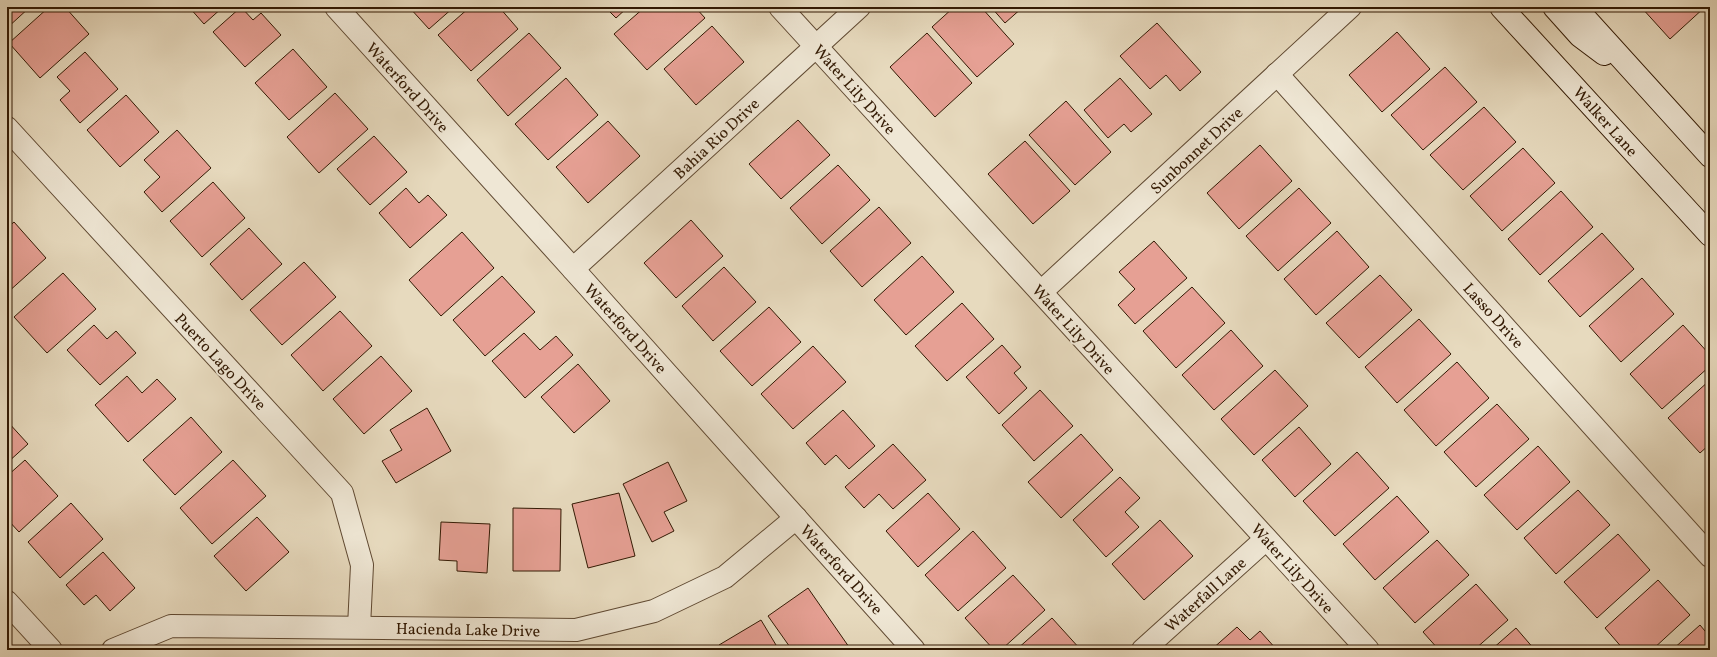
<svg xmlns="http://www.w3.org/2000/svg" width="1717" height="657" viewBox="0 0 1717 657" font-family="Vollkorn,serif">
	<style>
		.building { fill: #e6a094; stroke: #321903 }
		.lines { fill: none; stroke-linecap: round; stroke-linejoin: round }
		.street-casing { stroke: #5f4932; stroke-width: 24 }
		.secondary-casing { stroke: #321903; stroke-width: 24 }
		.street { stroke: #efe7d5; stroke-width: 22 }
		.secondary { stroke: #efe7d5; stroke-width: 22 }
		.labels { text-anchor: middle; stroke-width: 4; stroke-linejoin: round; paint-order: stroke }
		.street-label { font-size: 16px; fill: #321903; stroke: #efe7d5 }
	</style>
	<rect width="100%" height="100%" fill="#e7dabe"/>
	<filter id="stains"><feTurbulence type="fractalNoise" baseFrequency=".005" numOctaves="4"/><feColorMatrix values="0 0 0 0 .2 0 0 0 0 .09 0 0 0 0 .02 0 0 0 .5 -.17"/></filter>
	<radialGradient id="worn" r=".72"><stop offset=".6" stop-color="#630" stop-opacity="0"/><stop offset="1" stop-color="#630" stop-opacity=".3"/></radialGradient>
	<g class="building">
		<polygon points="7,7 30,7 7,28"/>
		<polygon points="49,7 65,7 89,34 40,78 9,43"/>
		<polygon points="189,7 223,7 204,24"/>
		<polygon points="241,7 253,20 261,13 281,35 245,67 213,32"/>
		<polygon points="409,7 454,7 429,29"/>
		<polygon points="470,7 499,7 518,29 471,71 438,35"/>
		<polygon points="605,7 628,7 616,18"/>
		<polygon points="645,7 695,7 705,18 647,70 614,34"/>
		<polygon points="954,7 981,7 1014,44 977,77 932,27"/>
		<polygon points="991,7 1023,7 1005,23"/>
		<polygon points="1641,7 1705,7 1670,39"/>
		<polygon points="1157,23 1201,72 1180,91 1166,75 1150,89 1120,56"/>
		<polygon points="712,26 744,62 696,105 664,69"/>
		<polygon points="1397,32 1430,69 1382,112 1349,75"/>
		<polygon points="529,33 561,68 508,116 477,80"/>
		<polygon points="927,33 972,83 935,117 890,67"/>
		<polygon points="293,49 327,87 289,120 255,83"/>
		<polygon points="85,52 118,89 80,123 60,100 70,91 57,77"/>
		<polygon points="1445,67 1477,102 1423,150 1391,115"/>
		<polygon points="566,78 598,115 548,160 515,124"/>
		<polygon points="1120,78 1152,114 1131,132 1124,124 1108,138 1084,110"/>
		<polygon points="335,93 368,129 319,173 287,137"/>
		<polygon points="126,95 159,132 120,167 87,130"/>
		<polygon points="1066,101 1111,152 1075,185 1029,135"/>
		<polygon points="1484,107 1516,142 1463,190 1430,155"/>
		<polygon points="798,120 830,155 781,199 749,164"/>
		<polygon points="608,121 640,156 588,203 556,167"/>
		<polygon points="177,130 211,168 162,212 144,192 160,177 144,160"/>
		<polygon points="374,136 407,172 370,205 337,169"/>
		<polygon points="1025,141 1070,191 1033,224 988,174"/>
		<polygon points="1260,145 1292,181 1239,229 1207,193"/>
		<polygon points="1523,148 1555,183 1502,231 1470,196"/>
		<polygon points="838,165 870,200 822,244 790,208"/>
		<polygon points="213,182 245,218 202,257 170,221"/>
		<polygon points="406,188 419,203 428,195 447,215 410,248 379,213"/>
		<polygon points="1299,188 1331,223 1278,271 1246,236"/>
		<polygon points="1561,191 1593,227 1540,275 1508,239"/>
		<polygon points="879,207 911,243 862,287 830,251"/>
		<polygon points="691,220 723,256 676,298 644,263"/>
		<polygon points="14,222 46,258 7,293 7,228"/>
		<polygon points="249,228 282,264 242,300 210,264"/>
		<polygon points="1337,231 1369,267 1316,315 1284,279"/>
		<polygon points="462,232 494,268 441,316 409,280"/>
		<polygon points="1602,233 1634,269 1580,317 1548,281"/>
		<polygon points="1154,241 1187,278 1135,324 1118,305 1135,289 1119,272"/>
		<polygon points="922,256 954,292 906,335 874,300"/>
		<polygon points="304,262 336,297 282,345 250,310"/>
		<polygon points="724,267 756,302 713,341 682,306"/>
		<polygon points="63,273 96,309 47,353 14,317"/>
		<polygon points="1380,275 1412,310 1359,358 1326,323"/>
		<polygon points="502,276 535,312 485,356 453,320"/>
		<polygon points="1642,278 1674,314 1621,362 1589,326"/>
		<polygon points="1192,287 1225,323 1176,368 1143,331"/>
		<polygon points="962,303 994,339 947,381 915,346"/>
		<polygon points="769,307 801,342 752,386 720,351"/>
		<polygon points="340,311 372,346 323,391 291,355"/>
		<polygon points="1419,319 1451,354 1397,403 1365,367"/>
		<polygon points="94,325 107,339 116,331 136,353 100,385 67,350"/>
		<polygon points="1683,325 1710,355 1710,366 1662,409 1630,374"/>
		<polygon points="1231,330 1263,366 1214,410 1182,375"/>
		<polygon points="524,333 540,350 556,336 573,355 525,398 492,361"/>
		<polygon points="1002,345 1021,367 1014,373 1027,388 999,414 966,377"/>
		<polygon points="813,346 846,382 793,429 761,394"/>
		<polygon points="381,356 412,391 364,434 333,399"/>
		<polygon points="1457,362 1489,398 1436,446 1404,410"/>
		<polygon points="578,364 610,401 574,433 541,397"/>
		<polygon points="1275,370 1308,406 1254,455 1221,419"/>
		<polygon points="127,376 142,393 157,379 176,399 128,442 95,405"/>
		<polygon points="1710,380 1710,444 1700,453 1668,418"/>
		<polygon points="1040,390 1073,426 1034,461 1002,425"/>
		<polygon points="1497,404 1529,439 1476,487 1444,452"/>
		<polygon points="427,408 451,451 396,483 382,461 402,450 390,430"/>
		<polygon points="843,410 875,446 849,469 836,455 825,465 806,443"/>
		<polygon points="191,417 222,452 175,495 143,460"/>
		<polygon points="7,421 28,444 7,463"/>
		<polygon points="1299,427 1331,464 1295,497 1262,460"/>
		<polygon points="1081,434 1113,470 1061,518 1028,482"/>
		<polygon points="893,444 926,480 893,509 879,494 864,508 845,487"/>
		<polygon points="1538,446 1570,482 1517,530 1484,495"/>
		<polygon points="1357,452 1389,488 1335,536 1303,501"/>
		<polygon points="25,460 58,496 19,532 7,519 7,476"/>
		<polygon points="233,460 266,496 212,544 180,508"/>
		<polygon points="668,462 687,501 664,512 674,531 652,542 623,484"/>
		<polygon points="1120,477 1140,498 1125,512 1139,527 1106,557 1073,520"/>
		<polygon points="1578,490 1610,525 1556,574 1524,538"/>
		<polygon points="619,493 635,556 588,568 572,504"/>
		<polygon points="928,493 960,529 918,567 886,531"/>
		<polygon points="1397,496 1429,532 1375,580 1343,544"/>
		<polygon points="71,503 103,539 60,578 28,542"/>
		<polygon points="513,508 561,509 560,571 513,571"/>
		<polygon points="257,517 289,552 246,591 214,556"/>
		<polygon points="1160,520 1193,556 1144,600 1112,564"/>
		<polygon points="441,522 490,524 487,573 457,571 457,561 439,560"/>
		<polygon points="973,531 1006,568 958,611 925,575"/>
		<polygon points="1618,534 1650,570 1597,618 1564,582"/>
		<polygon points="1437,540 1469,575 1415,623 1383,588"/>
		<polygon points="103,552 135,588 110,611 96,595 84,605 66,585"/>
		<polygon points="1013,575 1045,610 1001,650 994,650 965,618"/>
		<polygon points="1658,580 1690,615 1652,650 1624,650 1605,628"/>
		<polygon points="1476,584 1508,620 1474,650 1439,650 1423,632"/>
		<polygon points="808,588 849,647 844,650 792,650 768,616"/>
		<polygon points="1052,618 1081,650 1016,650"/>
		<polygon points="761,620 779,650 722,650 719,645"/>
		<polygon points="1700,625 1710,637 1710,650 1672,650"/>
		<polygon points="1237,627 1250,640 1260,631 1277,650 1211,650"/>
		<polygon points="1516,628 1535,650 1491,650"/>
	</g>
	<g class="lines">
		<defs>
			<g id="street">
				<polyline points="336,7 573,269 914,650"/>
				<polyline points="780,7 1368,650"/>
				<polyline points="1277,74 1710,556"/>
				<polyline points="7,128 342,493 362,565 359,627"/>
				<polyline points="573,269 859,7"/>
				<polyline points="1041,292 1350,7"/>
				<polyline points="7,602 51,650"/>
				<polyline points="113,650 171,626 576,630 654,611 725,577 796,518"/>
				<polyline points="1143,650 1266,539"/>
			</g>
			<g id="secondary">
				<polyline points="1501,7 1710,235"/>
				<polyline points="1554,7 1580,36 1604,54"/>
				<polyline points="1575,7 1710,156"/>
			</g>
		</defs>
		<use href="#street" class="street-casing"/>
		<use href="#secondary" class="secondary-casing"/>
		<use href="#street" class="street"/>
		<use href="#secondary" class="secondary"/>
	</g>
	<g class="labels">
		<g class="street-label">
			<text transform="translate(408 87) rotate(48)" y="6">Waterford Drive</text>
			<text transform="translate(855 89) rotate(48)" y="6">Water Lily Drive</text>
			<text transform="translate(1606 121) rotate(48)" y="6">Walker Lane</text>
			<text transform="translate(716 138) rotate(-43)" y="6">Bahia Rio Drive</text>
			<text transform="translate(1196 150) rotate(-43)" y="6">Sunbonnet Drive</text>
			<text transform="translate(1494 315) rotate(48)" y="6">Lasso Drive</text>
			<text transform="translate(626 328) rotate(48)" y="6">Waterford Drive</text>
			<text transform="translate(1074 329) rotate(48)" y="6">Water Lily Drive</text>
			<text transform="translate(221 361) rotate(47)" y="6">Puerto Lago Drive</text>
			<text transform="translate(1293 568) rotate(48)" y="6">Water Lily Drive</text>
			<text transform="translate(842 569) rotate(48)" y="6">Waterford Drive</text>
			<text transform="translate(1205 594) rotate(-42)" y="6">Waterfall Lane</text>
			<text transform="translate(468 629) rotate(1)" y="6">Hacienda Lake Drive</text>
		</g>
	</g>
	<rect width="1717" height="657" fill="none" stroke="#e7dabe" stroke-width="24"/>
	<rect x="8" y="8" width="1701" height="641" fill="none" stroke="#321903" stroke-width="2"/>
	<rect x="12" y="12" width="1693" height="633" fill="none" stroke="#321903"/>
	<rect width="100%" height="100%" filter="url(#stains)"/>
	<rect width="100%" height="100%" fill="url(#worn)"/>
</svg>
